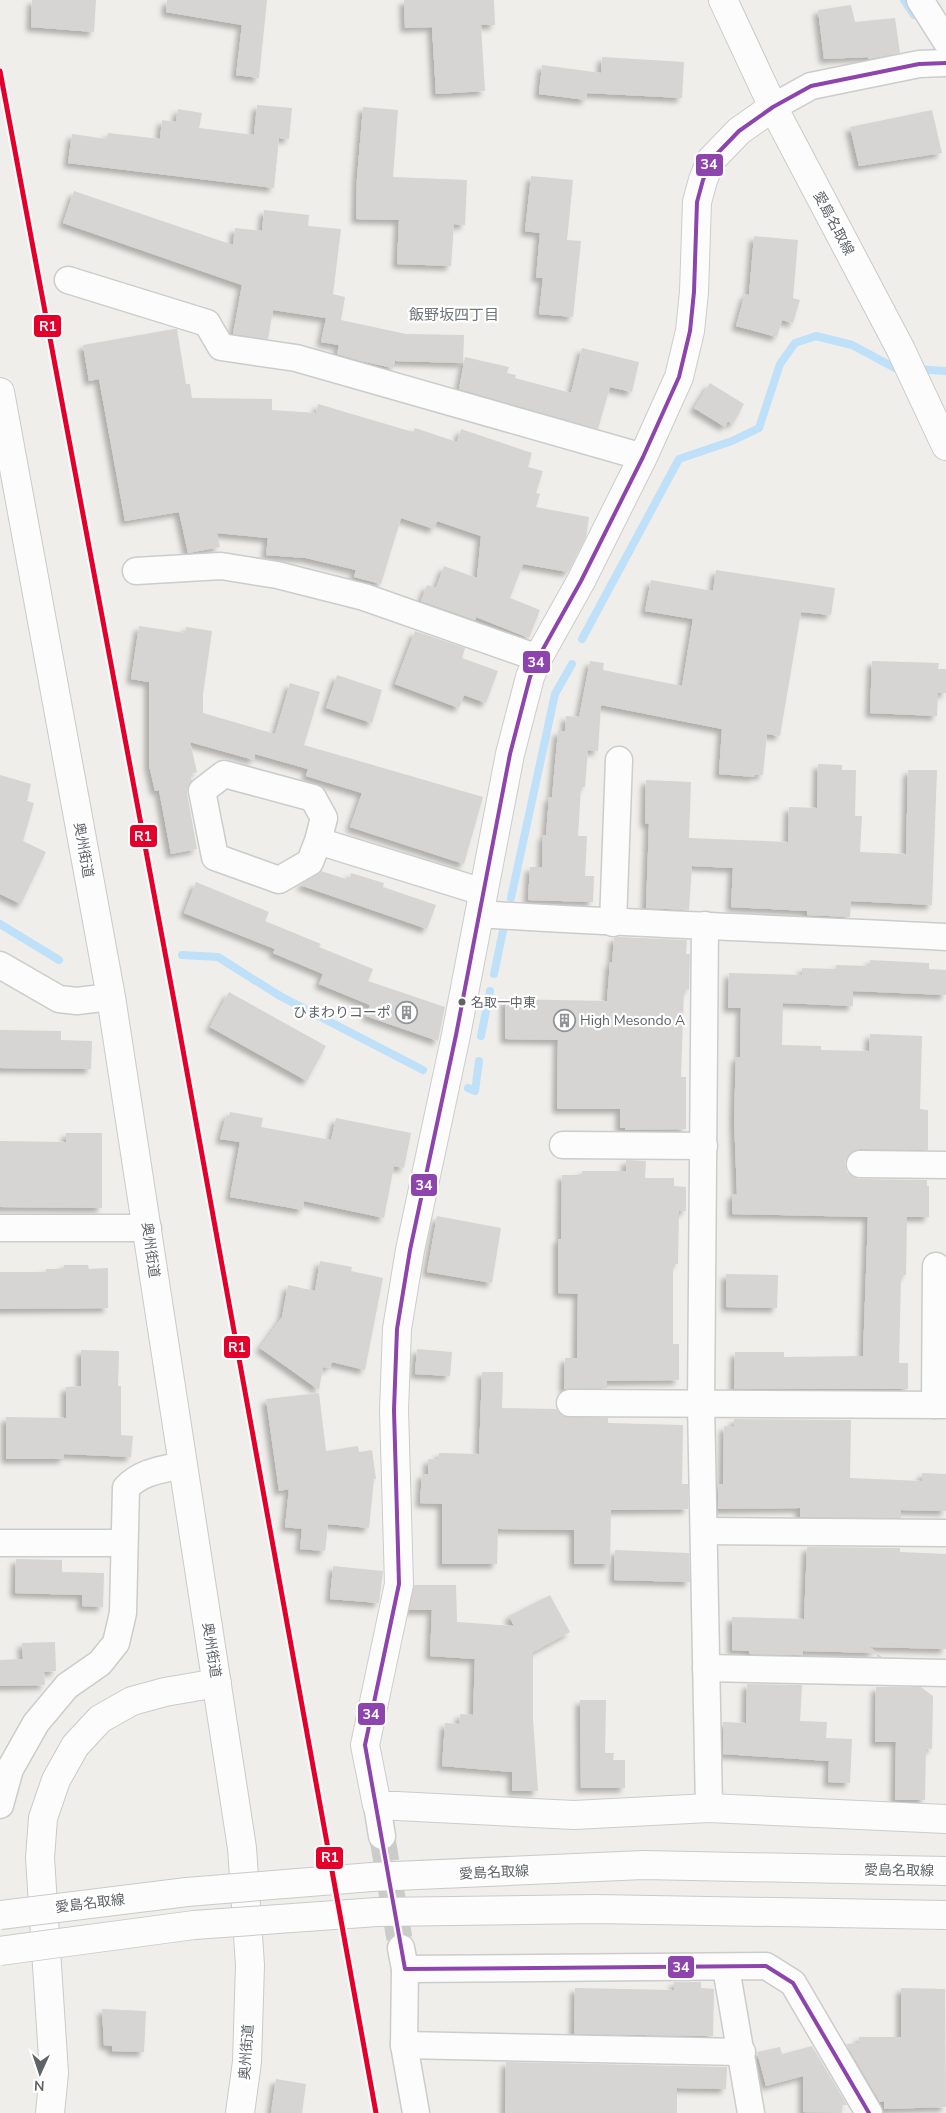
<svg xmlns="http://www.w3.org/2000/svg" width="946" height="2113" viewBox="0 0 946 2113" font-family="'Nunito Sans','Noto Sans JP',sans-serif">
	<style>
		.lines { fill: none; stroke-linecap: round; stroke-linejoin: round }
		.stream { stroke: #bfe0f9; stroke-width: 8 }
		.building { fill: #d6d5d3; filter: url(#shadow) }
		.minor-tunnel { stroke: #cbcbca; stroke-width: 26; stroke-dasharray: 26 13; stroke-linecap: butt }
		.minor-casing { stroke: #cbcccc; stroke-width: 29 }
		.tertiary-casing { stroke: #cbcccc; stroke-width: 30 }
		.secondary-casing { stroke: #cacacb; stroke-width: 30 }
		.minor { stroke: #fdfcfc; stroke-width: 26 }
		.tertiary { stroke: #fdfcfc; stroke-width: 28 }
		.secondary { stroke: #fdfcfc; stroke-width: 28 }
		.secondary-bridge-casing { stroke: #cacacb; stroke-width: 30; stroke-linecap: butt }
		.secondary-bridge { stroke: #fdfcfc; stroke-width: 28 }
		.bus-1-casing { stroke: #fff; stroke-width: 8 }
		.bus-1 { stroke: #8e44ad; stroke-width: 4 }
		.rail-1-casing { stroke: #fff; stroke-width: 9 }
		.rail-1 { stroke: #e4002b; stroke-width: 5 }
		.bus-dot { fill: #5f6368; stroke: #fff; stroke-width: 2 }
		.labels { text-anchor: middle; stroke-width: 4.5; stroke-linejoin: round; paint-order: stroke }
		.bus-label { font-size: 13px; fill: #5f6368; stroke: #fff; text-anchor: start }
		.street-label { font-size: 14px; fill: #5f6368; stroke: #fff }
		.poi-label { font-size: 14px; fill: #5f6368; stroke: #fff; text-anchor: end }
		.neighbourhood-label { font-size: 15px; fill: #70757a; stroke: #fff }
		.line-badge { stroke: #fff; stroke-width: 2 }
		.badge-label { font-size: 14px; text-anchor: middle; font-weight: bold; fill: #fff }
	</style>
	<defs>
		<filter id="shadow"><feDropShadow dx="-4.5" dy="4.5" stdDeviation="2.5" flood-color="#0004"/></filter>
	</defs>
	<rect width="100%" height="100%" fill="#efeeea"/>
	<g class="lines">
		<g class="stream">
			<polyline points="904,0 914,15"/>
			<polyline points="915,369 946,371"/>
			<polyline points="582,639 679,459 732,441 759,428 780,364 795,343 816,336 852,345 895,368 904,368"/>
			<polyline points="511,898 555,694 572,664"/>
			<polyline points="0,924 59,960"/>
			<polyline points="182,955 218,957 280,996 423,1070"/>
			<polyline points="494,974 503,931"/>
			<polyline points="481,1036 490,991"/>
			<polyline points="468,1088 475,1091 479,1061"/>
		</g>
	</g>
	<g class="building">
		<polygon points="32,0 96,0 94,32 31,27"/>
		<polygon points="167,0 267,0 259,78 236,75 242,25 166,12"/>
		<polygon points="404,0 494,0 495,25 481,25 485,91 436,94 432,27 405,28"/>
		<polygon points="851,5 855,22 895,18 900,53 868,59 868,57 824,59 818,10"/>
		<polygon points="602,57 684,62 682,98 587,93 586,100 539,94 542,65 601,73"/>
		<polygon points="257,105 292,108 289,139 279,138 274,188 68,163 72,134 107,139 108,133 160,139 162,120 176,122 178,109 202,113 199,128 254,135"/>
		<polygon points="363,107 398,110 393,177 467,180 465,225 454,224 451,266 397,264 399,220 356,219 357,178"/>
		<polygon points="932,110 942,153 859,166 850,127"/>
		<polygon points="531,176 573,180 567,240 581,241 573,317 539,314 543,278 536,278 540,233 525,231"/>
		<polygon points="74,191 233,245 235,228 262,231 264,210 309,215 308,226 341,229 333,294 345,297 341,320 406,334 464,335 463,363 395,361 393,368 361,361 337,354 339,345 321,342 326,318 273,310 268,339 233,334 242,285 63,223"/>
		<polygon points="754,236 798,240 793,298 800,300 793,323 782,320 777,337 736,326 745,294 749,295"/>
		<polygon points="174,329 177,329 186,384 190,384 192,398 272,399 272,410 316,413 318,404 413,432 415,428 457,442 461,429 532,453 528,467 543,471 536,493 540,494 536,507 589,517 586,537 568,572 523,564 510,598 540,610 529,638 476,617 475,620 421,601 427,585 436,588 444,566 477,578 481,536 437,521 434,529 401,518 381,584 354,577 356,570 306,558 266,555 268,538 217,533 220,547 188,553 179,512 125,521 99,379 89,381 83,345"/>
		<polygon points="582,348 639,362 632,392 610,387 598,429 459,389 465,357 509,367 507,373 516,375 515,378 571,393"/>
		<polygon points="710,383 744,404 733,424 728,421 725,427 694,408"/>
		<polygon points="716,570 835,588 831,615 801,612 780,736 767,734 763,775 755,775 754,777 719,774 722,729 601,705 598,751 588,750 585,787 581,787 578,836 587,836 585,876 594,876 593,902 528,900 530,867 542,867 543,835 546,835 549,797 552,797 558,731 565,731 566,716 579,717 590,661 604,663 603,670 682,686 693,619 645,611 651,580 713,591"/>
		<polygon points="139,626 185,633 186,627 212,631 203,694 203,713 275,734 290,683 320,692 304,745 483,797 464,864 350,827 362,793 306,776 308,769 255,754 254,760 190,742 197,772 190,774 192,781 188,786 187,793 197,849 171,854 159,790 155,791 149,765 149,682 131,679"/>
		<polygon points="415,631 465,648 462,658 498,671 486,703 464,695 459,708 395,684"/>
		<polygon points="872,661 939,663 938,669 946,669 946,693 938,693 937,716 870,713"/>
		<polygon points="337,675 382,690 372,723 326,708"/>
		<polygon points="818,764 842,765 842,770 856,770 855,816 862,816 860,852 906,854 908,770 937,770 932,905 851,901 850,917 807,915 807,911 731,907 733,868 692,866 689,910 646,908 649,824 645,823 646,780 691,782 689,838 788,842 789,807 817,808"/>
		<polygon points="0,775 31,784 27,801 34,803 23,841 46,852 21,904 0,894"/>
		<polygon points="321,871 349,880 351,873 384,883 383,887 436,905 427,929 300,885"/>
		<polygon points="196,882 269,912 265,921 321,944 319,947 373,969 368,981 445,1007 438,1041 366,1016 370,1005 319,984 323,974 273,953 275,949 184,913"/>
		<polygon points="618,937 687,940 686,954 690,954 689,990 684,989 681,1077 686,1077 686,1129 625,1130 625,1128 620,1128 620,1109 557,1109 558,1040 505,1039 505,999 607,1001 610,962 612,963 614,938"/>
		<polygon points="870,960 929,963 929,969 946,970 946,995 853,991 853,1006 783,1003 782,1045 821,1046 821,1050 869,1051 870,1034 922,1036 920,1109 928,1110 928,1150 860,1149 853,1151 847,1156 845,1163 847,1172 853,1177 859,1179 927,1180 927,1186 929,1186 929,1217 907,1217 906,1275 901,1275 899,1363 908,1363 908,1389 734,1389 735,1352 784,1352 784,1357 863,1356 868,1217 732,1214 732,1194 737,1194 734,1118 736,1057 740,1057 741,1008 728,1008 729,973 802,975 802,968 836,969 836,965 869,966"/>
		<polygon points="229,992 326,1046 307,1081 210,1027"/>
		<polygon points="0,1030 61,1031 61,1040 92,1041 91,1069 0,1068"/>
		<polygon points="230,1112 263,1118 261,1127 331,1140 336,1118 411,1133 404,1168 394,1166 384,1218 304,1201 303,1210 230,1197 240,1142 220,1139 226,1116 229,1116"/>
		<polygon points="66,1133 102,1133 102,1208 0,1207 0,1141 66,1142"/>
		<polygon points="626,1160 646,1161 645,1178 674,1178 674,1186 686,1187 686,1211 679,1211 678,1264 673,1264 673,1344 679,1344 679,1380 607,1381 607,1388 564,1389 565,1358 577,1358 578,1294 558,1293 558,1239 561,1239 562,1175 582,1175 582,1171 626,1171"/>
		<polygon points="437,1216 501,1228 492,1283 427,1272"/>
		<polygon points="320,1261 352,1267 351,1271 383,1278 365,1370 332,1362 330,1368 323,1367 319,1390 260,1348 282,1317 288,1285 315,1291"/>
		<polygon points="64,1265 88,1265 89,1269 108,1268 108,1308 0,1309 0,1272 46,1272 46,1269 63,1269"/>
		<polygon points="726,1274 778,1275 777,1308 726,1307"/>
		<polygon points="417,1349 452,1352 450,1376 415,1374"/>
		<polygon points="81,1350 119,1351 118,1386 121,1386 121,1435 133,1436 131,1457 64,1454 64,1459 6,1459 6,1417 66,1418 66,1387 81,1386"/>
		<polygon points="482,1372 503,1372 502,1408 556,1409 563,1416 608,1418 608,1423 683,1425 682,1484 688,1484 688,1509 611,1510 610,1564 574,1564 574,1530 498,1529 497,1564 442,1564 442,1504 420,1503 422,1474 428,1474 428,1459 438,1460 439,1453 479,1454"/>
		<polygon points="319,1393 326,1451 358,1446 359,1452 372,1450 376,1479 374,1479 369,1528 328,1524 325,1551 300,1549 302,1529 285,1527 289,1489 279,1491 266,1399"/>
		<polygon points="734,1419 851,1420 850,1478 922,1481 922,1473 946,1474 946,1511 901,1510 901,1518 800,1517 800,1508 718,1509 718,1484 723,1484 724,1426 734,1427"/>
		<polygon points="807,1547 900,1548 900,1552 946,1554 946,1649 870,1647 882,1657 877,1657 877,1653 803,1651 803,1655 749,1654 749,1651 732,1650 732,1617 804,1619"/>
		<polygon points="615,1550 689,1553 690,1582 614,1580"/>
		<polygon points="16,1559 62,1560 62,1572 104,1573 103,1607 82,1606 82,1595 15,1593"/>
		<polygon points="333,1566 383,1571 379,1603 330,1599"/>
		<polygon points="414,1585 456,1585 457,1622 514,1626 509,1616 550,1595 570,1632 533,1652 533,1719 538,1791 512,1791 512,1772 442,1766 445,1723 459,1724 460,1714 473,1715 475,1659 430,1656 432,1610 409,1610"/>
		<polygon points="55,1642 56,1671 44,1672 45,1685 0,1686 0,1660 23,1659 22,1643"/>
		<polygon points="747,1684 802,1685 800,1721 827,1722 826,1738 852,1739 850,1783 828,1782 829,1761 723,1754 723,1722 746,1723"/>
		<polygon points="876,1687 921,1687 933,1696 932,1749 926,1748 925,1800 895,1800 896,1742 875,1742"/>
		<polygon points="580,1700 606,1700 605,1753 614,1753 613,1760 625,1760 625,1788 581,1788"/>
		<polygon points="674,1982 701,1982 701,1988 714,1989 713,2036 574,2034 575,1988 674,1990"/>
		<polygon points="901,1988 945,1989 946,2107 884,2109 884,2101 880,2102 846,2044 859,2043 859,2037 901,2037"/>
		<polygon points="102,2009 146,2011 144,2052 112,2051 112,2046 104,2045"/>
		<polygon points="812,2046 847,2105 842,2105 842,2113 803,2112 803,2076 766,2086 757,2052 780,2047 782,2054"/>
		<polygon points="506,2062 727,2067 726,2089 677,2088 677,2113 505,2113"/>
		<polygon points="276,2079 306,2084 302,2113 271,2113"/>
	</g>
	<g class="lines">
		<polyline class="minor-tunnel" points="382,1836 401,1948"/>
		<defs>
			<g id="minor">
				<polyline points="920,0 946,41"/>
				<polyline points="773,107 811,86 919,64 946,63"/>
				<polyline points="68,280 207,323 221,347 296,358 643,457"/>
				<polyline points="136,571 221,566 277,575 364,597 538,658"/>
				<polyline points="318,841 324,818 313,798 224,774 202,791 215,857 279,880 310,862 318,841 483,892"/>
				<path d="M 479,914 C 635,924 790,929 946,937"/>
				<polyline points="613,923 619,760"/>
				<polyline points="705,925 701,1404 709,1808"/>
				<polyline points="0,965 59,999 77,1001 111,997"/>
				<polyline points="563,1145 704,1146"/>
				<polyline points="860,1164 946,1165"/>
				<polyline points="0,1228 148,1228"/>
				<polyline points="570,1403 946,1405"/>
				<polyline points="935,1405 936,1266"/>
				<polyline points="704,1531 946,1533"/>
				<polyline points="0,1543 123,1543"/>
				<polyline points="706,1668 946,1673"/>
				<path d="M 0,1805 L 10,1769 L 36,1723 L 67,1686 L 100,1663 L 116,1643 L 123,1613 L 126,1488 C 141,1472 160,1470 182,1465"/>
				<polyline points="377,1805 382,1836"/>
				<polyline points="401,1948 405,1969 766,1966 793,1983 869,2113"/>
				<polyline points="726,1968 751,2113"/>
				<polyline points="405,1969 404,2045 416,2113"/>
				<polyline points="404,2045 742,2052"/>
			</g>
			<polyline id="tertiary" points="773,107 739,131 711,160 703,180 697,202 694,292 690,331 679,377 643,457 581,581 538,658 530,677 510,754 456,1035 410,1250 397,1329 394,1410 399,1584 365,1745 377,1805 574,1815 709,1808 946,1819"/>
			<g id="secondary">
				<polyline points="723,0 773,107 900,348 946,446"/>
				<polyline points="0,392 111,997 242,1848 250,1965 247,2062 240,2113"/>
				<polyline points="372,1877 643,1865 946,1871"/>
				<polyline points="377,1912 595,1909 946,1915"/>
				<polyline points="50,2113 54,2073 40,1858 43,1818 56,1780 75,1746 100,1719 132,1701 165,1692 217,1683"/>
			</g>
		</defs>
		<use href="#minor" class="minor-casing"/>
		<use href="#tertiary" class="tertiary-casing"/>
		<use href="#secondary" class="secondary-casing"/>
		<use href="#minor" class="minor"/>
		<use href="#tertiary" class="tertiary"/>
		<use href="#secondary" class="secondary"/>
		<defs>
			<g id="secondary-bridge">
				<polyline points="0,1915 187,1892 372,1877"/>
				<polyline points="0,1951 194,1925 377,1912"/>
			</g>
		</defs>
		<use href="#secondary-bridge" class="secondary-bridge-casing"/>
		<use href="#secondary-bridge" class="secondary-bridge"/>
		<defs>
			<polyline id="bus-1" points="869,2113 793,1983 766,1966 405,1969 365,1745 399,1584 394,1410 397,1329 410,1250 456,1035 510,754 530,677 538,658 581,581 643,457 679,377 690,331 694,292 697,202 703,180 711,160 739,131 773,107 811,86 919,64 946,63"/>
		</defs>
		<use href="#bus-1" class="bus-1-casing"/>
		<use href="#bus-1" class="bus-1"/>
		<defs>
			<polyline id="rail-1" points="0,71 175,1006 376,2113"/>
		</defs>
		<use href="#rail-1" class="rail-1-casing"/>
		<use href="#rail-1" class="rail-1"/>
	</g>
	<defs>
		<symbol id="building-ring" viewBox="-11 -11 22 22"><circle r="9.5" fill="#fff" stroke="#919496" stroke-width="1.5"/><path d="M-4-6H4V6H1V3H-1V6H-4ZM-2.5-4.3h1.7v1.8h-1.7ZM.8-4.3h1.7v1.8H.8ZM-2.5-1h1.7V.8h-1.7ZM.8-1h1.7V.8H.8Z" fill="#919496"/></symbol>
	</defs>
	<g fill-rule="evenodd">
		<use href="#building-ring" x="394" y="1000" width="25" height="25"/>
		<use href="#building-ring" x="552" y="1008" width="25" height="25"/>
	</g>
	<circle class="bus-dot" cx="462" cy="1002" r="4.5"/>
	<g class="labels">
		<g class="bus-label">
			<text x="471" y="1007">名取一中東</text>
		</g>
		<g class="street-label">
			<text transform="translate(834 223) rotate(62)" y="5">愛島名取線</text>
			<text transform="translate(84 850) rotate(80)" y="5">奥州街道</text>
			<text transform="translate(151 1250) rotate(82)" y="5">奥州街道</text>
			<text transform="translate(212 1650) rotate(81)" y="5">奥州街道</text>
			<text transform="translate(899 1870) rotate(1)" y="5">愛島名取線</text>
			<text transform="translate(494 1872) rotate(-3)" y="5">愛島名取線</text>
			<text transform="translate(90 1903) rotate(-7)" y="5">愛島名取線</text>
			<text transform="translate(246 2052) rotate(-86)" y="5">奥州街道</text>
		</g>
		<g class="poi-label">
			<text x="391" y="1017">ひまわりコーポ</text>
			<text x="580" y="1025" text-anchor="start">High Mesondo A</text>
		</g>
		<g class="neighbourhood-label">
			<text x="454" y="320">飯野坂四丁目</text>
		</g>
	</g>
	<g class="line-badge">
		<rect x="695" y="153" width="29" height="24" rx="5" fill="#8e44ad"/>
		<rect x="33" y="314" width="29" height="24" rx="5" fill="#e4002b"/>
		<rect x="522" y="650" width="29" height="24" rx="5" fill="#8e44ad"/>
		<rect x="129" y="824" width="29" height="24" rx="5" fill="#e4002b"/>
		<rect x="410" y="1173" width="28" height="24" rx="5" fill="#8e44ad"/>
		<rect x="223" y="1335" width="28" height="24" rx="5" fill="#e4002b"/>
		<rect x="357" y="1702" width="29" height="24" rx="5" fill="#8e44ad"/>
		<rect x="315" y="1846" width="29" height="24" rx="5" fill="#e4002b"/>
		<rect x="667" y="1955" width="28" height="24" rx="5" fill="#8e44ad"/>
	</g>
	<g class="badge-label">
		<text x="709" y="169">34</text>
		<text x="48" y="331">R1</text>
		<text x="536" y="667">34</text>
		<text x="143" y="841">R1</text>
		<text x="424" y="1190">34</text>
		<text x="237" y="1352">R1</text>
		<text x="371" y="1719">34</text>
		<text x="330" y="1862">R1</text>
		<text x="681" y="1972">34</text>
	</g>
	<g transform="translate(40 2073) rotate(183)" stroke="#ffffff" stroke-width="4" paint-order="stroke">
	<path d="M0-4L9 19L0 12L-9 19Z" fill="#5f6368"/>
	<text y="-8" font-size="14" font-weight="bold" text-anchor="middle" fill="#5f6368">N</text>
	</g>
</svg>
